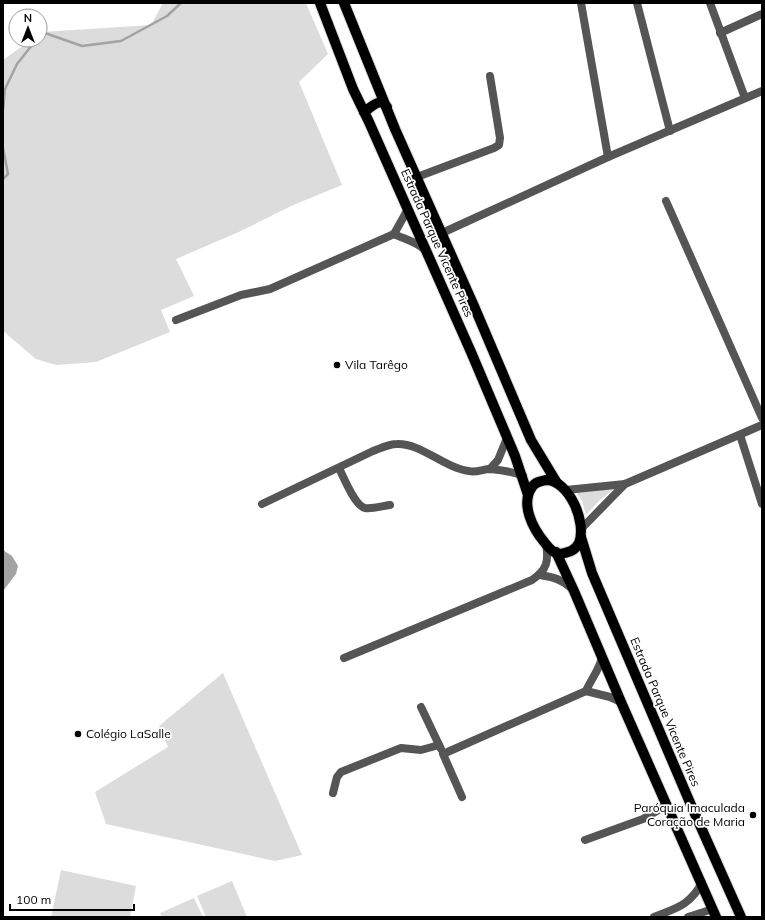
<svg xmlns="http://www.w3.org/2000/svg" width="765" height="920" viewBox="0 0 765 920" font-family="Mulish,sans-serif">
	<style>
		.green { fill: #dcdcdc }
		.water { fill: #a3a3a3 }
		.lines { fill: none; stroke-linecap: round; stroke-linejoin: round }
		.stream { stroke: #a3a3a3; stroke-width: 2.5 }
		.primary-casing { stroke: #dbdbdb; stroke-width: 12 }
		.minor { stroke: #555; stroke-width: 8 }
		.tertiary { stroke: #555; stroke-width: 8 }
		.primary { stroke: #000; stroke-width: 10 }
		.poi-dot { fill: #000; stroke: #fff; stroke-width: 1.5 }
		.labels { text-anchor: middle; stroke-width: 3.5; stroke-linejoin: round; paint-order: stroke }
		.street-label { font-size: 12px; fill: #000; stroke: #fff }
		.poi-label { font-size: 12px; fill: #000; stroke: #fff; text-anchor: start }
	</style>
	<rect width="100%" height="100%" fill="#fff"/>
	<g class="green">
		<polygon points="163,3 306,3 328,54 299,82 342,185 291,206 241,231 176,259 194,296 161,310 170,332 96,362 56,365 36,359 3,331 3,60 31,40 40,40 40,33 42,32 151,25"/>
		<polygon points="619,485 599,501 586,515 582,501 575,490"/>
		<polygon points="223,673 302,855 275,861 106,824 95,792 168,747 159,726"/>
		<polygon points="61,870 136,886 130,917 51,917"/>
		<polygon points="232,881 247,917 206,917 197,896"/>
		<polygon points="194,898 203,917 162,917 160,913"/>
	</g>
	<polygon class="water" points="3,550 12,556 18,566 16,574 3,591"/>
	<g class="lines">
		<g class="stream">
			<polyline points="40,35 42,32 82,46 121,41 167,16 181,3"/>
			<polyline points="3,90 5,89 17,64 36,40"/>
			<polyline points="3,111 5,89"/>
			<polyline points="3,148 8,174 3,179"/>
		</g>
		<defs>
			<g id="primary">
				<polyline points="320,3 353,89 369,122 471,352 515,456 528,495"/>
				<polyline points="344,3 395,129 474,306 531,440 557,483"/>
				<path d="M 364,112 C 370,108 375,102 382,102 L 387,107"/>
				<path d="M 546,480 C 569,480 587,522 579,543 C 577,547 575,549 571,551 C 568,552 563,554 559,554 C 553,553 548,547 545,543 C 533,529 520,504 532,487 C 535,482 541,481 546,480 Z"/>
				<polyline points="581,537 592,573 691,805 741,917"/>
				<polyline points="556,552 574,591 621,702 716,917"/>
			</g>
		</defs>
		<use href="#primary" class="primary-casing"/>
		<g class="minor">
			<polyline points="581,3 608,157"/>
			<polyline points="637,3 670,131"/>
			<polyline points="710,3 745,98"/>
			<polyline points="720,33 762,14"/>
			<polyline points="417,177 494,148 499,145 500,138 490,76"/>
			<polyline points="666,201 762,418"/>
			<polyline points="442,233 608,157 762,91"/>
			<path d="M 394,234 C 404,239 417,242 425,250"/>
			<polyline points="176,320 241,295 270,289 394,234 408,209"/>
			<polyline points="740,435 762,504"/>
			<path d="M 339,468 C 343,476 355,506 365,508 C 373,509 382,506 390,505"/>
			<polyline points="490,469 498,460 507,438"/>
			<polyline points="566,490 625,484 762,425"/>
			<path d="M 262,504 L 373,451 C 381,448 389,444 397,444 C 421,443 444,468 469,471 C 476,473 483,469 490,469 C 502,470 511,471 523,476"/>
			<polyline points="582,528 625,484"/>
			<path d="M 540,575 C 552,577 562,579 571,588"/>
			<path d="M 344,658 L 532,580 C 547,570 549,561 546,544"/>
			<path d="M 586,691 C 591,679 600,669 602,657"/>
			<polyline points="421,707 441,749"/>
			<polyline points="333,793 337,777 341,772 401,748 421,750 439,745"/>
			<polyline points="462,797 443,754 586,691 610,697 621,702"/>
			<polyline points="585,840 643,819 667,805"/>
		</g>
		<g class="tertiary">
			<path d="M 654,917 C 676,908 689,906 702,883"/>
			<polyline points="688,917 713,909"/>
		</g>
		<use href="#primary" class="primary"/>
	</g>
	<g class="poi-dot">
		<circle cx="337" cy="365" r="4"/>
		<circle cx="78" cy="734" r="4"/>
		<circle cx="753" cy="815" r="4"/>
	</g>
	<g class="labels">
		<g class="street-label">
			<text transform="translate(437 243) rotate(66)" y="4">Estrada Parque Vicente Pires</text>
			<text transform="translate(665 712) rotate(67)" y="4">Estrada Parque Vicente Pires</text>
		</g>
		<g class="poi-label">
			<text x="345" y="369">Vila Tarêgo</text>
			<text x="86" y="738">Colégio LaSalle</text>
			<text x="745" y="812" text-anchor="end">Paróquia Imaculada<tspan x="745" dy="14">Coração de Maria</tspan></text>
		</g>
	</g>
	<rect width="765" height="920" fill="none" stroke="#000000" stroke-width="8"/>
	<g transform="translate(28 28)"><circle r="19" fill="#ffffff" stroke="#999999"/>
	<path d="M0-3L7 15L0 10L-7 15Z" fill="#000000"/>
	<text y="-6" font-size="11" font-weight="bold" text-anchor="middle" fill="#000000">N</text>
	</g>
	<path d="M10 904v6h124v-6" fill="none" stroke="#000000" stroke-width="2"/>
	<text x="16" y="904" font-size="12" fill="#000000" stroke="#ffffff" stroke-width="3" paint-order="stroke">100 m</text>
</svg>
